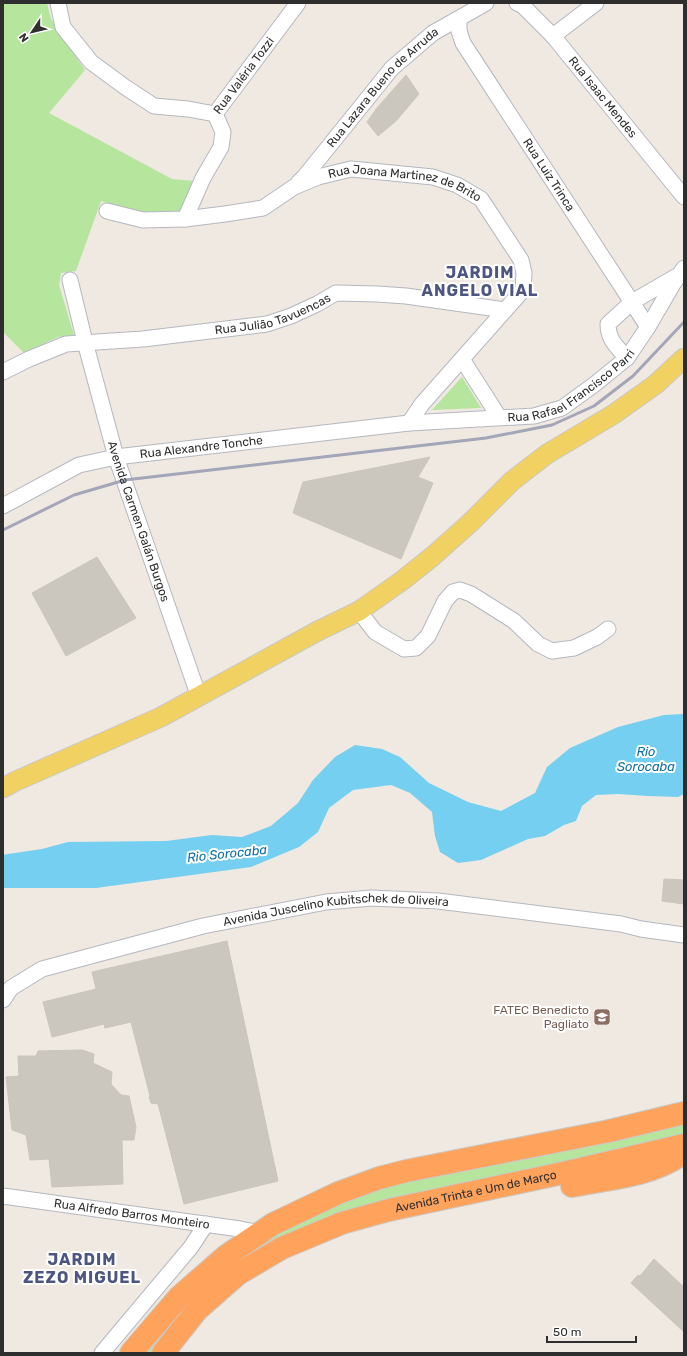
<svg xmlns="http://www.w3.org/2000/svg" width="687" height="1356" viewBox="0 0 687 1356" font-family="Rubik,sans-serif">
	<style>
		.green { fill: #b6e59e }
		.water { fill: #75cff0 }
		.building { fill: #cbc7bf; stroke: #cbc5ba }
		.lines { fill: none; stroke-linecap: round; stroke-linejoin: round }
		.minor-casing { stroke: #b4b7c1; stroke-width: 17 }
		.major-casing { stroke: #c9c9c9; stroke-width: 21 }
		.highway-casing { stroke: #c9c9c9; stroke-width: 24 }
		.minor { stroke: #fff; stroke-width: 15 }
		.major { stroke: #f2d163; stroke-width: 19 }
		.highway { stroke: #ffa35c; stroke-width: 22 }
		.rail { stroke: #a3a6b8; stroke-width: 3 }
		.labels { text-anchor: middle; stroke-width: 4; stroke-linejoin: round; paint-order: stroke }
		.street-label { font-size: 12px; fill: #2e2e2e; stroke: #fff }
		.education-label { font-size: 12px; fill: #785e54; stroke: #fff; text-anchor: end }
		.water-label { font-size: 13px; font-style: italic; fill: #0d6fa3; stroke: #fff }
		.district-label { font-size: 16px; font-weight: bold; letter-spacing: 1px; fill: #4d5680; stroke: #fff }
	</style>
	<rect width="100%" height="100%" fill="#efe9e1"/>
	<g class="green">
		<polygon points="3,3 47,3 51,19 85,70 49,113 172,179 194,181 181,212 144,213 101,201 76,271 61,273 59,285 74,335 58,337 24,353 3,332"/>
		<polygon points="462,377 481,408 432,410"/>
		<polygon points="684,1120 684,1140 288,1237 155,1353 139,1353 182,1304 266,1236 382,1184"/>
	</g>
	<polygon class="water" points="684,714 684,794 678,797 648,796 618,794 596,795 582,806 576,821 564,825 545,836 528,839 481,860 458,863 440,852 435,836 432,812 410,793 391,785 353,790 329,808 318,832 299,847 251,867 96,888 3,888 3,855 8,854 42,849 68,842 166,841 212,835 242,837 271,826 298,803 313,780 335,757 355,745 382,749 400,757 429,783 468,802 501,811 535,793 547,767 570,748 618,727 664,715"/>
	<g class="building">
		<polygon points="406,75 419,94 396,121 378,136 367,122 377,108"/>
		<polygon points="430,457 418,477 433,483 401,559 293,513 303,482"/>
		<polygon points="97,557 136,618 66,656 32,593"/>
		<polygon points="664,879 684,880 684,904 662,901"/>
		<polygon points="227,941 278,1181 184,1204 158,1104 151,1103 149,1097 150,1096 131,1022 105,1028 104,1024 52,1037 43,1002 96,989 92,972"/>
		<polygon points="82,1050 94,1054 93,1063 112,1072 111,1084 121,1095 129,1096 136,1127 134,1140 122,1140 123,1184 52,1187 49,1159 30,1160 26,1135 12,1130 6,1077 19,1076 18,1056 36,1056 38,1051"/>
		<polygon points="654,1259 684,1287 684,1332 631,1283 638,1275 640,1276"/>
	</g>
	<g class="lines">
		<defs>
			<g id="minor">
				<polyline points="58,3 63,27 91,62 125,87 154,106 188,109 215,114"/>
				<path id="s1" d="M 517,3 L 522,5 L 553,36 L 684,197"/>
				<path id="s2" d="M 459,19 L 459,31 L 463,43 L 648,327"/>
				<polyline points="553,36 596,3"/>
				<path id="s3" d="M 215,114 L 298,3"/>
				<path id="s4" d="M 298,183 L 305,176 L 392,68 L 433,33 L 486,3"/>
				<path id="s5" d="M 107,211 L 143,220 L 185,219 L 225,214 L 263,208 L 294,187 L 318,177 L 351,169 L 433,177 L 457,185 L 481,199 L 521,260 L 524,273 L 523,290 L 422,404 L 409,423"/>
				<polyline points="185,219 203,178 221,147 223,132 215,114"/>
				<path id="s6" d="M 70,280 L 85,342 L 116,457 L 199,697"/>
				<path d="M 627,358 C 617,347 608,340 608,324 L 632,302 L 677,276"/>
				<polyline points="462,359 499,417"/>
				<path id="s7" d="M 3,372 L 29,359 L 66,344 L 143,339 L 267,324 L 291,316 L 317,304 L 336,293 L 377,294 L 406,296 L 505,310"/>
				<path id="s8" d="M 3,506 L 79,465 L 116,457 L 409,423 L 534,416 L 562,408 L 595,384 L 627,358 L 648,327 L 673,284 L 684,268"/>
				<polyline points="359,611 375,632 404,649 416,648 428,636 445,601 453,592 460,590 471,594 514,621 538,644 552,651 574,648 597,637 608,629"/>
				<path id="s9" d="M 3,1000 L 11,988 L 42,969 L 203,926 L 326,902 L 371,898 L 438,901 L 621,924 L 641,929 L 684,935"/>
				<path id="s10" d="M 3,1196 L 240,1229 L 261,1233"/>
				<polyline points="102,1353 191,1247 206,1224"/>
			</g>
			<polyline id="major" points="3,788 16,781 161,717 316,632 359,611 403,580 433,556 471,522 512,481 547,454 614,414 656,384 684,358"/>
			<g id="highway">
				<path d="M 572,1186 C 606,1179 650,1176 679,1156"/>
				<polyline points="131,1353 179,1297 226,1256 273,1224 338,1193 379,1178 406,1171 609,1131 684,1113"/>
				<path id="s11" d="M 163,1353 L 197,1310 L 238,1274 L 282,1248 L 342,1223 L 389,1210 L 563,1173 L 684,1145"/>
			</g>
		</defs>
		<use href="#minor" class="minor-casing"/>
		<use href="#major" class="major-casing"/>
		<use href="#highway" class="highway-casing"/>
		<use href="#minor" class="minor"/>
		<use href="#major" class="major"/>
		<use href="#highway" class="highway"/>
		<polyline class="rail" points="3,530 74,495 125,480 486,438 552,425 594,406 633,376 684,322"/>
	</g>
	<defs>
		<symbol id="university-square" viewBox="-11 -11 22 22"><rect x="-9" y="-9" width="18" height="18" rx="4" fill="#8d6e63" stroke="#fff"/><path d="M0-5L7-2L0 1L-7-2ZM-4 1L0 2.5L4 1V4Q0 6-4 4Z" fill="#fff"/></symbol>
	</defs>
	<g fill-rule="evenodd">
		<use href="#university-square" x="592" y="1007" width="20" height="20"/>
	</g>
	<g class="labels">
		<g class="street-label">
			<text dy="4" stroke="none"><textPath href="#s3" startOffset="48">Rua Valéria Tozzi</textPath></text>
			<text dy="4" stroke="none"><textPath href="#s4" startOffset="128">Rua Lazara Bueno de Arruda</textPath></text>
			<text dy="4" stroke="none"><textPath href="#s1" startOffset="128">Rua Isaac Mendes</textPath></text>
			<text dy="4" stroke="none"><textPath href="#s2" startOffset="182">Rua Luiz Trinca</textPath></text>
			<text dy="4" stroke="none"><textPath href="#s5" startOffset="311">Rua Joana Martinez de Brito</textPath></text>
			<text dy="4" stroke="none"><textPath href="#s7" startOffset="279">Rua Julião Tavuencas</textPath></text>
			<text dy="4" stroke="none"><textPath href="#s8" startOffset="591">Rua Rafael Francisco Parri</textPath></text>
			<text dy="4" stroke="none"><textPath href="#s8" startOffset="210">Rua Alexandre Tonche</textPath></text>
			<text dy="4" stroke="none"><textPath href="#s6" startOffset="251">Avenida Carmen Galán Burgos</textPath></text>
			<text dy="4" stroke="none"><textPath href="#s9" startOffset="352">Avenida Juscelino Kubitschek de Oliveira</textPath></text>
			<text dy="4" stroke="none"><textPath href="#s11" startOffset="363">Avenida Trinta e Um de Março</textPath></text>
			<text dy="4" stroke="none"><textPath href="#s10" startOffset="130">Rua Alfredo Barros Monteiro</textPath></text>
		</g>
		<g class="education-label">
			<text x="589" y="1014">FATEC Benedicto<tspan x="589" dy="14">Pagliato</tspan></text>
		</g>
		<g class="water-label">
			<text x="646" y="756">Rio<tspan x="646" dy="15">Sorocaba</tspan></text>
			<text transform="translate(227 853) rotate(-6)" y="5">Rio Sorocaba</text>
		</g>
		<g class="district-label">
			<text x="480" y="278">JARDIM<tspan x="480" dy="18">ANGELO VIAL</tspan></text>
			<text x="82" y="1265">JARDIM<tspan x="82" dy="18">ZEZO MIGUEL</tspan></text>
		</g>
	</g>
	<rect width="687" height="1356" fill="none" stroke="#2e2e2e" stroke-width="8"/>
	<g transform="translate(32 32) rotate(235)" stroke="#ffffff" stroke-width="3" paint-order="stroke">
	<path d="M0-3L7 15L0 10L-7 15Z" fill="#2e2e2e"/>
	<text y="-6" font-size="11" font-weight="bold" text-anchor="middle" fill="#2e2e2e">N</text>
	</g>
	<path d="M547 1336v6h89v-6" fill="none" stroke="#2e2e2e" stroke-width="2"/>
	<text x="553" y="1336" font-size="12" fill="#2e2e2e" stroke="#ffffff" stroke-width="3" paint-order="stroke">50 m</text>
</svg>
